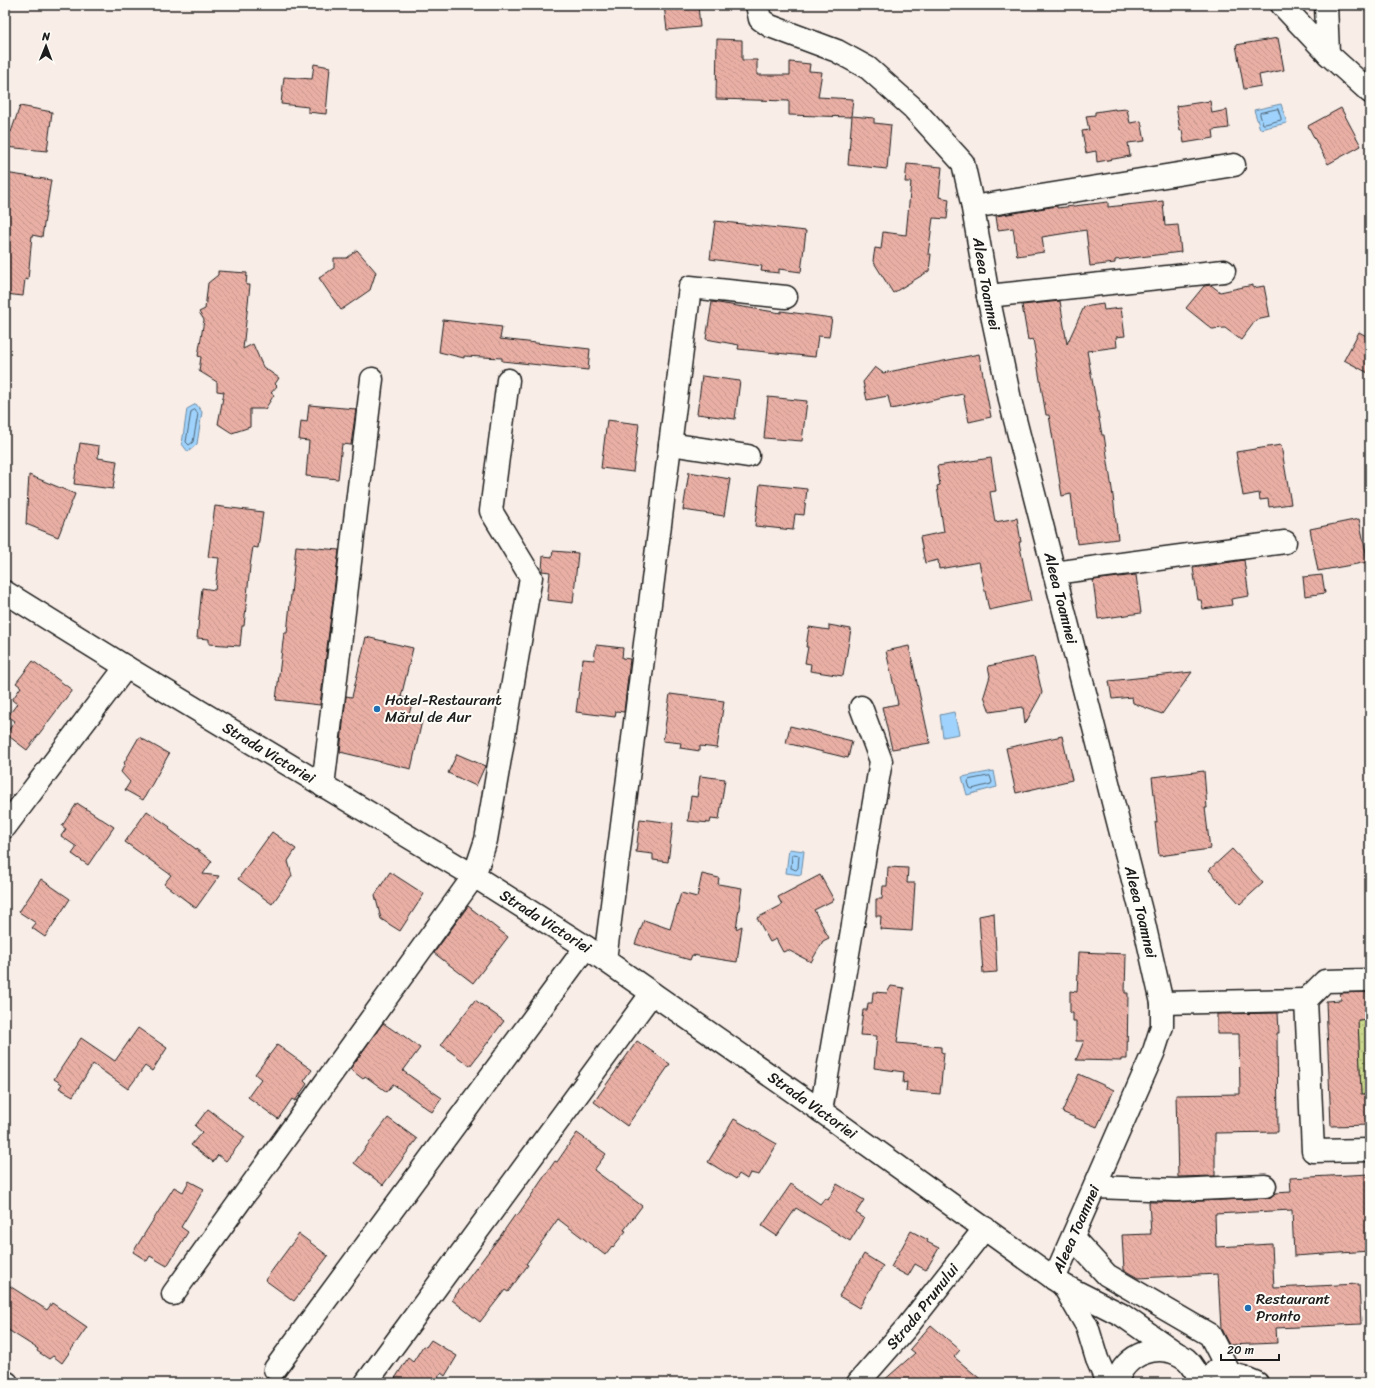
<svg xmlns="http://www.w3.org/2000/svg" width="1375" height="1388" viewBox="0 0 1375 1388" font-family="Sriracha,sans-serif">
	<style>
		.grass { fill: url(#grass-dots); stroke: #747a54 }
		.water { fill: #9fd3fd; stroke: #6b8aa3 }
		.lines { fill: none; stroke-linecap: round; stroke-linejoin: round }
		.shore { stroke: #506576; stroke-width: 1 }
		.building { fill: url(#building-back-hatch); stroke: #1c1c1c }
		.minor-casing { stroke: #1c1c1c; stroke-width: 25 }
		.minor { stroke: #fdfcf7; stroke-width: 22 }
		.poi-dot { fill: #1f6fb2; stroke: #fdfcf7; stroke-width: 1.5 }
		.labels { text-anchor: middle; stroke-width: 4; stroke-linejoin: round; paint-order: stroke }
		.street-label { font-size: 15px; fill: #1c1c1c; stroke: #fdfcf7 }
		.poi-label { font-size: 15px; fill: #1c1c1c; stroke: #fdfcf7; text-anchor: start }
	</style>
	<defs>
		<pattern id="grass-dots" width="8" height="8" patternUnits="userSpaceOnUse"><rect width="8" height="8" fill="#cbd98d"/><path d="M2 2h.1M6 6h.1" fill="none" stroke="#aeba79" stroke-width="1.8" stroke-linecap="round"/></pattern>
		<pattern id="building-back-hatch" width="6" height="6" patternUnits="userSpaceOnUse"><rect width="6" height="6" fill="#e9afa5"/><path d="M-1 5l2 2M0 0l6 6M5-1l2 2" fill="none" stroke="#c7968d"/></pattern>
	</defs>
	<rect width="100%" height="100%" fill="#f9ede7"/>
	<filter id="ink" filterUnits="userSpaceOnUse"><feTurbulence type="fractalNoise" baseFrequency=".025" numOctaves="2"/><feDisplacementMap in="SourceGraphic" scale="8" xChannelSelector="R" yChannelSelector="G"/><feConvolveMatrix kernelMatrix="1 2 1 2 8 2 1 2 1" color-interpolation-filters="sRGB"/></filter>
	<g filter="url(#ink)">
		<polygon class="grass" points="1370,1019 1370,1094 1361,1094 1358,1020"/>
		<g class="water">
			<polygon points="1281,104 1287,123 1260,129 1254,110"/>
			<polygon points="196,404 202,412 197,444 188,452 182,444 187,409"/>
			<polygon points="954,712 959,734 943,737 940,715"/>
			<polygon points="994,771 997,787 967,795 962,777"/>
			<polygon points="789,849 804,851 801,875 786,873"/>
		</g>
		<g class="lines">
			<g class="shore">
				<polygon points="1278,109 1281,118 1281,120 1265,124 1263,124 1260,115 1260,113"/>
				<polygon points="195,410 198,414 193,442 189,445 186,442 191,412"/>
				<polygon points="990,776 992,782 991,784 972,789 970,788 968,782 969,780"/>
				<polygon points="794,854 798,855 799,856 798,868 796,870 791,868 792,855"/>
			</g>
		</g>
		<g class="building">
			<polygon points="664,5 698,5 700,27 667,30"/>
			<polygon points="1278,38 1284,70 1259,75 1261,86 1244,89 1236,45"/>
			<polygon points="717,39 742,40 742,60 757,60 757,75 790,75 790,62 810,64 809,71 822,72 818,97 853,99 851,117 789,115 789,101 716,99"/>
			<polygon points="314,64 330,67 326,114 308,112 308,107 281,104 284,77 312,79"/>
			<polygon points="1210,101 1212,113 1227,110 1229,128 1213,130 1214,138 1184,143 1182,130 1180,131 1176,106"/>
			<polygon points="20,106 52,112 47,151 5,147 5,132 11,132"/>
			<polygon points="1341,108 1361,146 1328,164 1308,126"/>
			<polygon points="1115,109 1115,110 1127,109 1130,123 1141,121 1145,141 1128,143 1130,156 1097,162 1096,151 1086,153 1082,131 1089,130 1086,116 1095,115 1095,112"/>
			<polygon points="852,116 874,118 874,123 891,125 887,169 848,165"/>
			<polygon points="907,164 942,167 939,197 949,199 947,219 933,218 928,254 931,254 929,271 893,293 873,261 875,248 881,249 883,232 906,235 911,182 905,182"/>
			<polygon points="5,173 51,180 42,237 32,235 28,280 25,279 23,296 5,294"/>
			<polygon points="1163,201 1165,226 1178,225 1181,252 1115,260 1115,263 1090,266 1086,230 1042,237 1044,252 1017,256 1013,228 998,230 996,216 1057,206 1057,208 1108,202 1108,207"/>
			<polygon points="715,221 806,231 801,272 779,269 779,273 761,271 762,266 710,259"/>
			<polygon points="357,250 376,272 370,290 341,310 319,278 334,268 334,258 347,258"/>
			<polygon points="218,271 247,273 246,285 250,285 243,349 253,344 263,367 279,378 275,384 277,386 271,393 274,395 265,409 250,409 250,427 232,433 218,424 224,392 217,391 217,382 199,371 201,357 198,356 204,320 199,312 205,309 208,283 218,275"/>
			<polygon points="1211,285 1220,292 1253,285 1253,288 1264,286 1270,317 1256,320 1241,340 1225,328 1212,329 1186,308 1204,286"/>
			<polygon points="1060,301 1067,344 1084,307 1103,304 1104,310 1121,308 1125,336 1116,337 1117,347 1087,351 1102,435 1104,435 1113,496 1118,539 1077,544 1071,494 1062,496 1049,415 1046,415 1033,339 1028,340 1022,305"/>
			<polygon points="712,302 781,313 781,311 832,318 829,337 818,336 815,357 738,349 739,345 706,339"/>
			<polygon points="443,320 502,327 500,339 590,349 588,370 502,361 502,358 464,356 464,358 439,352"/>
			<polygon points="1359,332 1370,338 1370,374 1344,360"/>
			<polygon points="979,354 991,417 969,422 963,394 891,409 888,396 867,400 863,382 875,367 883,373"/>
			<polygon points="702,376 740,381 735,419 697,414"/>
			<polygon points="768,397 807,401 802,441 764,438"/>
			<polygon points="309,405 356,409 351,445 342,444 338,479 306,476 309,441 299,440 301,421 307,422"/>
			<polygon points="607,420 639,424 633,472 601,468"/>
			<polygon points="80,443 99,446 98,458 117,461 113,489 74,484"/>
			<polygon points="1281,445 1291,504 1269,507 1268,499 1260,500 1259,493 1243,496 1236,452"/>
			<polygon points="991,458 996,491 990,492 995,522 1017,518 1021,542 1019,542 1031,601 989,610 979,562 939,569 938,560 925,563 920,537 944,532 937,486 940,485 937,466"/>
			<polygon points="689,472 730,479 724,516 683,510"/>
			<polygon points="29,475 75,494 58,537 26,524"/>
			<polygon points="760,484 807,489 804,515 795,514 793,530 755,526"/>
			<polygon points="215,506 263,512 258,548 253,547 250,566 244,626 242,626 240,646 209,644 209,639 197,638 202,588 215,590 219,558 208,557"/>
			<polygon points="1359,519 1368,562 1318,571 1310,529"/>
			<polygon points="296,546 339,550 320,705 276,700 284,633 287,633"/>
			<polygon points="553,551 578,553 573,603 547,600 550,572 542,571 543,556 552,557"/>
			<polygon points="1244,560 1249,596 1231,599 1232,605 1203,609 1201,600 1198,600 1193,568"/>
			<polygon points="1136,575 1141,613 1098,619 1093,580"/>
			<polygon points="1322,575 1325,593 1305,596 1303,577"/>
			<polygon points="829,625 851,629 843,676 810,671 811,664 805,663 808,647 806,647 809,627 829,630"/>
			<polygon points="366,637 413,648 401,697 413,700 408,718 422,721 411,769 340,752 346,696 352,697"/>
			<polygon points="596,645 623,648 622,658 630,659 624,712 616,711 615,717 576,712 583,659 594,660"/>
			<polygon points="909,646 930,743 892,749 882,707 898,704 886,651"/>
			<polygon points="1034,657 1042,693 1025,724 1023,707 990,712 984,696 990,676 988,666"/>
			<polygon points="33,661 72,690 27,750 6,734 15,721 8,716 17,704 12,700 21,687 16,683"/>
			<polygon points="1192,672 1162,714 1133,703 1132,697 1112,699 1109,681"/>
			<polygon points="670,694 724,701 717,748 700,746 700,751 680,748 681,743 663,741"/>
			<polygon points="790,726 852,741 848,758 786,743"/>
			<polygon points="1062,736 1072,780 1016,793 1006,748"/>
			<polygon points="139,737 169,754 143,800 125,790 130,782 121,772 125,764 124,763"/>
			<polygon points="457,754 485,766 476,786 448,773"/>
			<polygon points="1204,771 1207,808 1205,808 1210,849 1159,856 1155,822 1157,822 1152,777"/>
			<polygon points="700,776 725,779 719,820 711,819 710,823 688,821 691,796 697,797"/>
			<polygon points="77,803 114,827 88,865 72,854 77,847 61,836 66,829 62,826"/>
			<polygon points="147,811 170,827 169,829 212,861 203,874 219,876 196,908 164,884 171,875 125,842"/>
			<polygon points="640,819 673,823 668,862 653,860 653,854 636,852"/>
			<polygon points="272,832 296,849 288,861 292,876 272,904 238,879"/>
			<polygon points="1232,849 1263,883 1240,904 1209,870"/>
			<polygon points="888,867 908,868 907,883 915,883 912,931 880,929 881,916 876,916 876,899 882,899 883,886 887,886"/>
			<polygon points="390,872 424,894 400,931 381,919 375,895"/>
			<polygon points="702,874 719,878 718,884 742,888 736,929 742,926 737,962 692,955 690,960 635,944 644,920 670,929 681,893 697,897"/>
			<polygon points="820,875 834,900 814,910 829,938 823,941 811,962 788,950 783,952 776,939 770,942 757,918 782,905 778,897"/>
			<polygon points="41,879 70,899 45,937 32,928 36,923 19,912"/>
			<polygon points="468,906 508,937 473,983 434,953"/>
			<polygon points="994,913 997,972 983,973 979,916"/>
			<polygon points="1079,952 1126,954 1125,993 1128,993 1127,1059 1121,1059 1121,1061 1076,1060 1084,1041 1076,1041 1076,1021 1073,1021 1073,1013 1070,1013 1070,991 1077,992"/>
			<polygon points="891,986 904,988 897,1043 941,1047 941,1052 944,1053 940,1094 906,1091 907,1082 903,1083 904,1072 874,1068 877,1036 860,1035 863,1010 867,1010 868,1003 872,1003 873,992 887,993"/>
			<polygon points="1370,992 1370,1019 1358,1020 1361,1094 1370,1094 1370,1125 1331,1126 1326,1001 1341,1000 1340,993"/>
			<polygon points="475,1000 504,1021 470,1066 441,1045"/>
			<polygon points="1278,1013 1279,1033 1277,1033 1278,1132 1215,1133 1215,1176 1178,1177 1176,1095 1240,1094 1239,1034 1217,1034 1217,1014"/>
			<polygon points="383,1023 396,1032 397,1031 420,1048 403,1071 442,1098 432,1112 393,1084 387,1092 365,1076 363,1079 350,1069"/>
			<polygon points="138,1028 167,1048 152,1071 145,1066 128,1089 93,1064 73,1096 59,1088 62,1084 54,1079 81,1038 115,1061"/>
			<polygon points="637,1041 670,1064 627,1126 594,1102"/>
			<polygon points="277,1045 312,1070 304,1081 307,1084 295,1101 292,1099 278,1119 248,1097 261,1079 255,1074"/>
			<polygon points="1079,1074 1114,1090 1097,1127 1062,1112"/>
			<polygon points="208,1109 245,1137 226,1161 218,1155 213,1162 191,1145 202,1132 195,1126"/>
			<polygon points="388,1118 417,1139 383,1185 354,1163"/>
			<polygon points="734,1119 777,1144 759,1175 750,1173 747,1179 739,1174 736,1179 708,1162"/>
			<polygon points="577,1133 606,1154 594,1170 642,1206 624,1230 626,1231 613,1247 612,1246 605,1255 558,1219 526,1264 528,1265 508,1292 505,1290 480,1322 452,1300 501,1235 515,1215 517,1216 555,1161 557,1162"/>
			<polygon points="1370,1174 1370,1251 1294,1256 1292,1210 1215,1214 1216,1247 1272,1244 1274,1288 1359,1284 1361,1324 1276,1328 1277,1343 1229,1345 1221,1329 1218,1274 1138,1278 1124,1270 1122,1235 1151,1234 1149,1202 1177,1202 1266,1198 1271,1197 1275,1193 1291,1192 1290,1178"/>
			<polygon points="189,1181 204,1189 181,1227 188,1232 167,1266 150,1256 147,1261 133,1252 174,1187 183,1192"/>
			<polygon points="791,1184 820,1204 825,1198 828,1200 837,1184 864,1200 856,1213 864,1218 850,1241 796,1208 777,1236 762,1226"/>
			<polygon points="911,1231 928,1240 927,1242 939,1248 926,1270 915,1264 908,1276 891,1267"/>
			<polygon points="299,1234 328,1256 294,1301 265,1280"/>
			<polygon points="864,1254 883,1266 859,1308 839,1296"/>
			<polygon points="5,1283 47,1310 52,1303 87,1327 62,1363 53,1356 49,1359 37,1351 38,1349 5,1328"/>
			<polygon points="931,1325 960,1350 954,1357 985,1383 881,1383 915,1353 910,1349"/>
			<polygon points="431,1340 457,1356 445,1376 441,1373 435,1383 392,1383 408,1358 413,1362 423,1346 426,1347"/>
		</g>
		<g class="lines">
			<defs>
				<g id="minor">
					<path id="s1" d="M 757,5 L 760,19 L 770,26 L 837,51 L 868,68 L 913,108 L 963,163 L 972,203 L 988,296 L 1011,404 L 1143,919 L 1162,1003 L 1162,1026 L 1154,1051 L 1054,1279"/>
					<polyline points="1282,5 1328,54 1370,92"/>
					<polyline points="1326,5 1328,54"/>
					<polyline points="973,207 1234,165"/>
					<polyline points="988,296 1224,271"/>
					<polyline points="670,444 748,456"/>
					<polyline points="1054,573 1285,542"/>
					<path id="s2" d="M 5,592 L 126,667 L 474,876 L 586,947 L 821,1111 L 1063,1285 L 1122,1315 L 1176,1353"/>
					<polyline points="323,786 372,379"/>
					<polyline points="5,827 126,667"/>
					<polyline points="605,960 690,287 786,297"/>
					<polyline points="1306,1000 1325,981 1370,980"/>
					<polyline points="1162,1003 1306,1000 1313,1151 1370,1150"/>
					<polyline points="821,1111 881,761 861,707"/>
					<polyline points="1095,1187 1176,1190 1265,1186"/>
					<polyline points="1073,1238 1107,1275 1210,1335 1230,1374"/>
					<polyline points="1063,1285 1087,1326 1097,1359 1104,1375 1110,1383"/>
					<polyline points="173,1294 474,876 486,840 531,577 491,511 508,380"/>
					<polyline points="275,1369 586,947"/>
					<polyline points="1216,1370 1243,1377 1257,1383"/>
					<polyline points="5,1382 7,1383"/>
					<polyline points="366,1383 652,993"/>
					<path id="s3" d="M 858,1383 L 907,1327 L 985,1228"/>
					<path d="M 1117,1383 C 1123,1353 1162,1340 1186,1359 C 1193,1365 1198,1375 1200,1383"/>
				</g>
			</defs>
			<use href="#minor" class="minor-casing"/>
			<use href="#minor" class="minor"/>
		</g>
	</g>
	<g class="poi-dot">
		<circle cx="377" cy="709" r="4"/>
		<circle cx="1248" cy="1308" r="4"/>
	</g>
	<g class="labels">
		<g class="street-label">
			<text dy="5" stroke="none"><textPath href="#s1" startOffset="391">Aleea Toamnei</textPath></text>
			<text dy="5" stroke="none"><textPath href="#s1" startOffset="714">Aleea Toamnei</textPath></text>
			<text dy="5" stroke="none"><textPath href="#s2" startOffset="309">Strada Victoriei</textPath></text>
			<text dy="5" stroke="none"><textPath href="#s1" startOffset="1038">Aleea Toamnei</textPath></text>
			<text dy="5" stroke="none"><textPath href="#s2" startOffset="633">Strada Victoriei</textPath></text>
			<text dy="5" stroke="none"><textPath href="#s2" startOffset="957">Strada Victoriei</textPath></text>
			<text transform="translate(1076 1229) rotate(-66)" y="5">Aleea Toamnei</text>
			<text dy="5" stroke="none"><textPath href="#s3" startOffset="100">Strada Prunului</textPath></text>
		</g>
		<g class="poi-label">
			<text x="385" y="705">Hotel-Restaurant<tspan x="385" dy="17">Mărul de Aur</tspan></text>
			<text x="1256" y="1304">Restaurant<tspan x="1256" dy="17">Pronto</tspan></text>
		</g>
	</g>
	<rect width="1375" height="1388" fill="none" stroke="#fdfcf7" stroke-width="20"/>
	<rect x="10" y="10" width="1355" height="1368" fill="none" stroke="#1c1c1c" stroke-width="1.5" filter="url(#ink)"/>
	<g transform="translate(46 46) rotate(1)" stroke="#fdfcf7" stroke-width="3" paint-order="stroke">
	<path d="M0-3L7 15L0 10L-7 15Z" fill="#1c1c1c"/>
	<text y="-6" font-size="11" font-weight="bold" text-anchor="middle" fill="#1c1c1c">N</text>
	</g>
	<path d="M1221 1354v6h58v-6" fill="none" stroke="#1c1c1c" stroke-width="2"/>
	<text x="1227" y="1354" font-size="12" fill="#1c1c1c" stroke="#fdfcf7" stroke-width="3" paint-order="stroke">20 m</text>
</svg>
